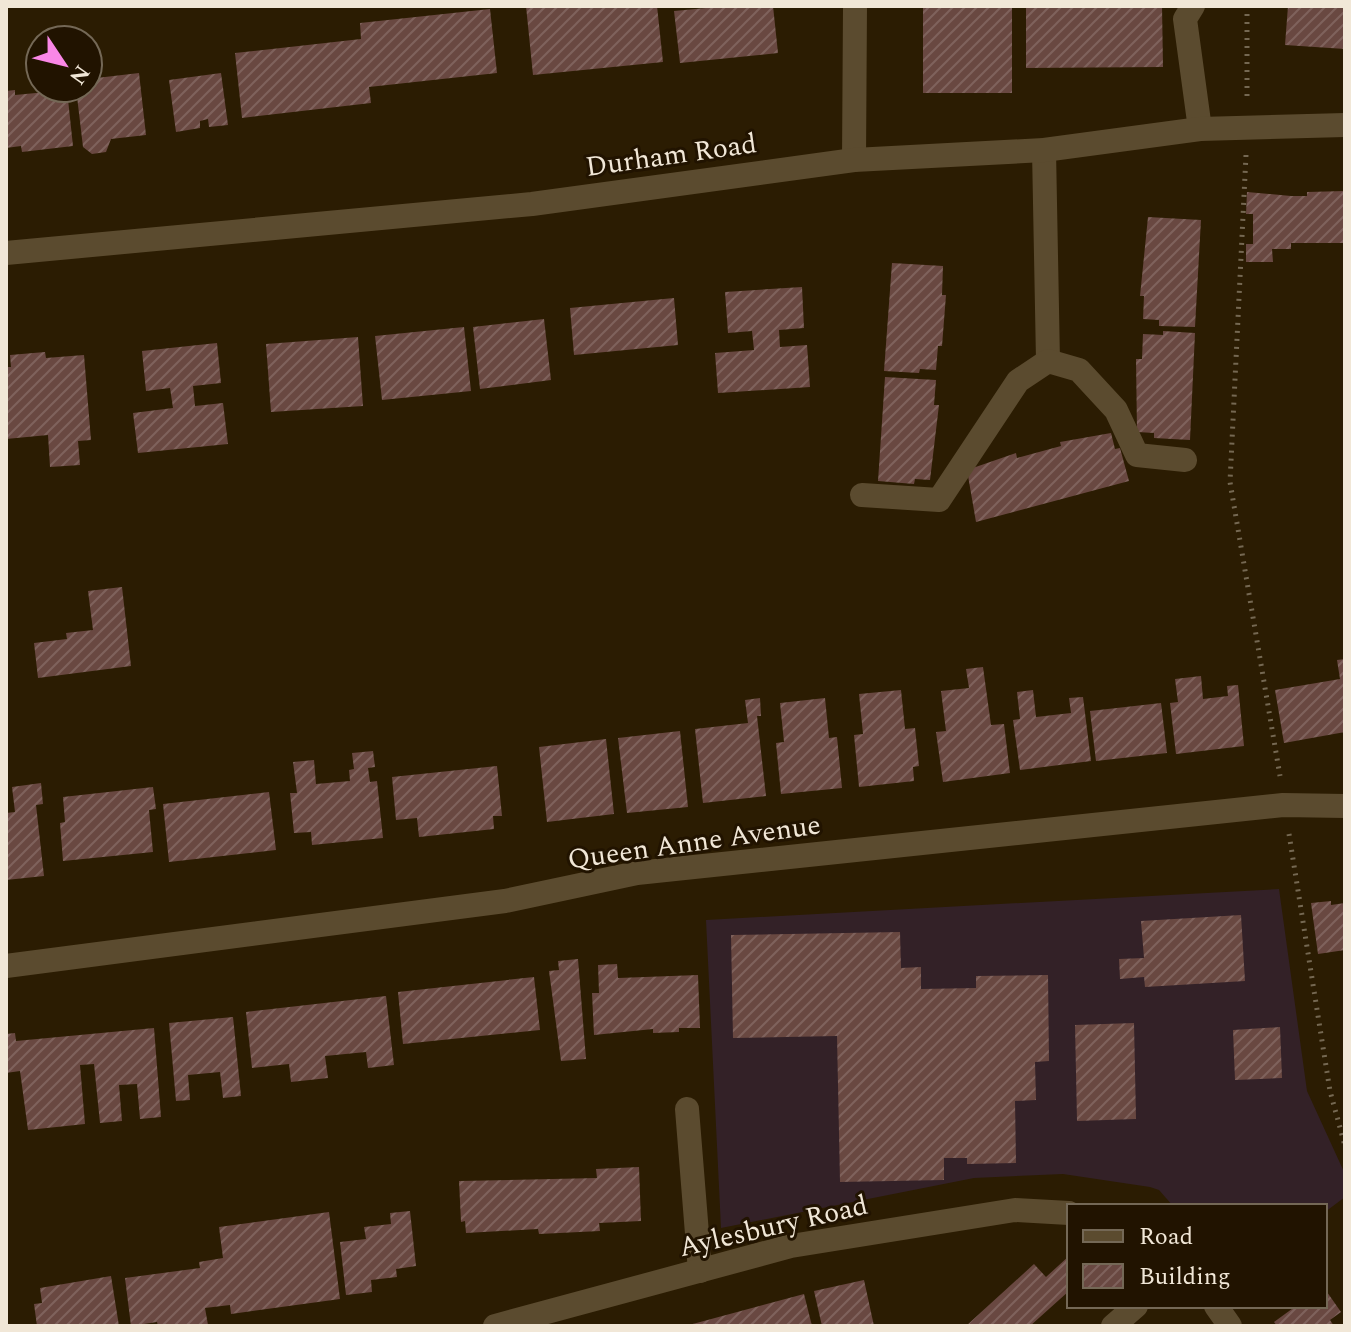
<svg xmlns="http://www.w3.org/2000/svg" width="1351" height="1332" viewBox="0 0 1351 1332" font-family="Spectral,serif">
	<style>
		.education { fill: #332127 }
		.building { fill: url(#building-hatch) }
		.lines { fill: none; stroke-linecap: round; stroke-linejoin: round }
		.path { stroke: #756852; stroke-width: 5; stroke-dasharray: 2 6; stroke-linecap: butt }
		.minor { stroke: #5b4b2f; stroke-width: 24 }
		.labels { text-anchor: middle; stroke-width: 6; stroke-linejoin: round; paint-order: stroke }
		.street-label { font-size: 28px; fill: #f1e7d7; stroke: #211300 }
	</style>
	<defs>
		<pattern id="building-hatch" width="6" height="6" patternUnits="userSpaceOnUse" patternTransform="scale(2)"><rect width="6" height="6" fill="#694841"/><path d="M-1 1l2-2M0 6l6-6M5 7l2-2" fill="none" stroke="#7f625c"/></pattern>
	</defs>
	<rect width="100%" height="100%" fill="#2b1c02"/>
	<polygon class="education" points="1279,889 1307,1091 1345,1174 1345,1197 1325,1212 1325,1206 1173,1206 1159,1190 1150,1187 1063,1174 974,1178 721,1228 706,920"/>
	<g class="building">
		<polygon points="526,6 657,6 663,62 533,75"/>
		<polygon points="727,6 773,6 778,53 680,63 674,11"/>
		<rect x="923" y="6" width="89" height="87"/>
		<polygon points="1026,6 1162,6 1163,67 1026,68"/>
		<polygon points="1288,6 1345,6 1345,49 1285,45"/>
		<polygon points="490,9 497,73 369,87 371,103 242,118 235,53 361,39 360,23"/>
		<polygon points="139,73 146,135 111,139 106,152 92,154 83,147 76,88 88,88 88,79"/>
		<polygon points="221,73 228,125 209,127 208,119 200,121 200,128 176,132 169,80"/>
		<polygon points="15,90 15,95 67,90 73,146 22,152 21,146 6,148 6,91"/>
		<polygon points="1345,191 1345,243 1291,243 1291,249 1272,249 1273,262 1246,262 1246,244 1253,244 1253,214 1246,214 1247,192 1291,196 1307,196 1307,192"/>
		<polygon points="1148,217 1201,220 1195,327 1159,326 1159,320 1143,319 1144,296 1140,296"/>
		<polygon points="892,263 943,266 942,295 946,295 942,346 938,346 936,370 920,369 919,373 884,371"/>
		<polygon points="802,287 804,328 779,330 780,347 807,345 810,387 718,393 715,353 754,350 752,331 728,333 725,292"/>
		<polygon points="674,298 678,345 574,355 570,308"/>
		<polygon points="544,319 551,380 480,389 473,327"/>
		<polygon points="464,327 471,391 382,400 375,336"/>
		<polygon points="1163,331 1195,333 1190,440 1154,438 1154,433 1137,432 1136,359 1142,359 1143,334 1163,335"/>
		<polygon points="358,337 363,406 271,412 266,344"/>
		<polygon points="217,343 221,383 193,386 195,406 223,403 228,444 138,453 133,413 173,408 170,388 146,391 142,351"/>
		<polygon points="45,352 46,358 84,355 91,440 78,441 80,465 50,467 48,435 6,439 6,367 11,367 10,355"/>
		<polygon points="885,377 936,380 934,405 939,405 930,480 915,479 914,484 878,481"/>
		<polygon points="1111,433 1115,449 1120,448 1129,481 976,522 967,470 1016,453 1017,458 1061,446 1060,442"/>
		<polygon points="122,587 131,666 38,678 34,643 67,639 66,633 93,630 88,591"/>
		<polygon points="1345,659 1345,732 1284,743 1275,690 1340,679 1337,660"/>
		<polygon points="983,667 991,725 1004,724 1010,773 943,782 936,732 946,731 941,691 969,688 966,669"/>
		<polygon points="1201,676 1203,699 1228,696 1227,686 1238,685 1244,746 1176,754 1170,703 1178,702 1175,679"/>
		<polygon points="901,690 905,729 915,728 919,766 913,767 914,781 859,787 854,735 863,734 859,694"/>
		<polygon points="1033,690 1036,717 1071,713 1069,698 1083,697 1091,761 1020,770 1013,720 1020,719 1017,692"/>
		<polygon points="760,698 761,716 757,716 766,796 703,803 695,729 748,723 745,700"/>
		<polygon points="825,698 829,738 837,737 842,788 781,794 776,743 784,742 780,703"/>
		<polygon points="1161,703 1167,753 1096,761 1090,711"/>
		<polygon points="680,731 688,807 627,813 618,738"/>
		<polygon points="606,739 614,814 547,822 539,747"/>
		<polygon points="373,751 375,767 368,768 370,782 377,781 383,838 312,845 311,832 294,833 290,793 297,793 293,762 314,760 316,784 350,781 349,770 354,769 352,753"/>
		<polygon points="497,766 502,816 493,816 494,829 419,837 417,818 396,820 392,777"/>
		<polygon points="41,783 43,804 36,805 44,876 6,880 6,813 15,812 12,787"/>
		<polygon points="153,787 156,809 149,810 153,852 63,861 60,823 65,822 63,797"/>
		<polygon points="269,792 276,850 169,862 163,804"/>
		<polygon points="1331,901 1331,905 1345,903 1345,950 1318,954 1311,903"/>
		<polygon points="1241,915 1245,981 1145,987 1144,977 1120,979 1119,959 1144,958 1141,921"/>
		<polygon points="900,932 901,968 921,967 921,989 976,988 976,976 1048,975 1049,1061 1035,1062 1036,1100 1015,1101 1016,1163 967,1164 967,1158 944,1158 944,1180 840,1182 837,1036 733,1038 731,935"/>
		<polygon points="578,959 586,1059 561,1061 549,971 559,970 558,961"/>
		<polygon points="617,964 618,978 698,975 700,1028 679,1028 679,1032 653,1033 653,1029 594,1035 592,993 599,993 598,965"/>
		<polygon points="534,977 540,1030 403,1044 398,992"/>
		<polygon points="386,996 394,1065 368,1068 366,1052 325,1056 328,1078 291,1082 289,1064 252,1068 246,1012"/>
		<polygon points="233,1017 241,1096 223,1098 220,1072 188,1075 190,1100 176,1101 169,1023"/>
		<polygon points="1134,1023 1136,1119 1077,1121 1075,1025"/>
		<polygon points="1280,1027 1282,1078 1235,1080 1233,1030"/>
		<polygon points="154,1028 161,1117 140,1119 137,1084 119,1085 122,1121 100,1123 94,1064 80,1065 85,1124 28,1130 20,1071 6,1073 6,1034 15,1033 16,1041"/>
		<polygon points="639,1167 641,1221 599,1223 600,1231 539,1234 538,1229 466,1233 465,1221 461,1222 459,1181 597,1178 596,1169"/>
		<polygon points="410,1211 416,1266 396,1269 397,1277 371,1280 372,1292 346,1295 340,1242 366,1239 364,1227 391,1224 390,1213"/>
		<polygon points="329,1212 340,1299 231,1314 230,1305 205,1308 208,1325 203,1326 158,1326 157,1322 131,1326 125,1278 200,1268 199,1262 223,1258 219,1227"/>
		<polygon points="1069,1256 1069,1291 1030,1326 966,1326 1034,1264 1046,1277"/>
		<polygon points="111,1276 119,1326 37,1326 34,1304 42,1303 40,1288"/>
		<polygon points="864,1280 874,1326 822,1326 814,1291"/>
		<polygon points="1327,1292 1341,1312 1330,1320 1334,1326 1277,1326 1274,1322 1296,1306 1325,1306"/>
		<polygon points="804,1294 812,1326 689,1326 689,1325"/>
	</g>
	<g class="lines">
		<g class="path">
			<polyline points="1247,6 1247,101"/>
			<polyline points="1246,155 1230,482 1280,776"/>
			<polyline points="1289,834 1330,1091 1345,1146"/>
		</g>
		<g class="minor">
			<polyline points="1193,6 1185,19 1200,129"/>
			<polyline points="1044,150 1048,361"/>
			<polyline points="854,160 855,6"/>
			<polyline points="6,253 532,204 854,160 1044,150 1200,129 1345,125"/>
			<polyline points="862,495 939,500 1018,381 1048,361 1079,370 1116,410 1137,455 1185,460"/>
			<polyline points="6,966 505,901 637,873 1283,805 1345,806"/>
			<polyline points="687,1109 700,1271"/>
			<polyline points="1216,1306 1230,1326"/>
			<polyline points="495,1326 791,1246 1015,1210 1069,1213"/>
			<polyline points="1113,1326 1136,1306"/>
		</g>
	</g>
	<g class="labels">
		<g class="street-label">
			<text transform="translate(671 154) rotate(-8)" y="10">Durham Road</text>
			<text transform="translate(694 841) rotate(-8)" y="10">Queen Anne Avenue</text>
			<text transform="translate(773 1225) rotate(-13)" y="10">Aylesbury Road</text>
		</g>
	</g>
	<rect width="1351" height="1332" fill="none" stroke="#f1e7d7" stroke-width="16"/>
	<rect x="1067" y="1204" width="260" height="104" fill="#211300" stroke="#746856" stroke-width="2"/>
	<rect x="1083" y="1230" width="40" height="12" fill="#5b4b2f" stroke="#746856" stroke-width="2"/>
	<text x="1139" y="1244" font-size="24" fill="#f1e7d7">Road</text>
	<rect x="1083" y="1264" width="40" height="24" fill="url(#building-hatch)" stroke="#746856" stroke-width="2"/>
	<text x="1139" y="1284" font-size="24" fill="#f1e7d7">Building</text>
	<g transform="translate(64 64) rotate(125)"><circle r="38" fill="#211300" stroke="#746856" stroke-width="2"/>
	<path d="M0-6L14 30L0 20L-14 30Z" fill="#fa87e7"/>
	<text y="-12" font-size="22" font-weight="bold" text-anchor="middle" fill="#f1e7d7">N</text>
	</g>
</svg>
